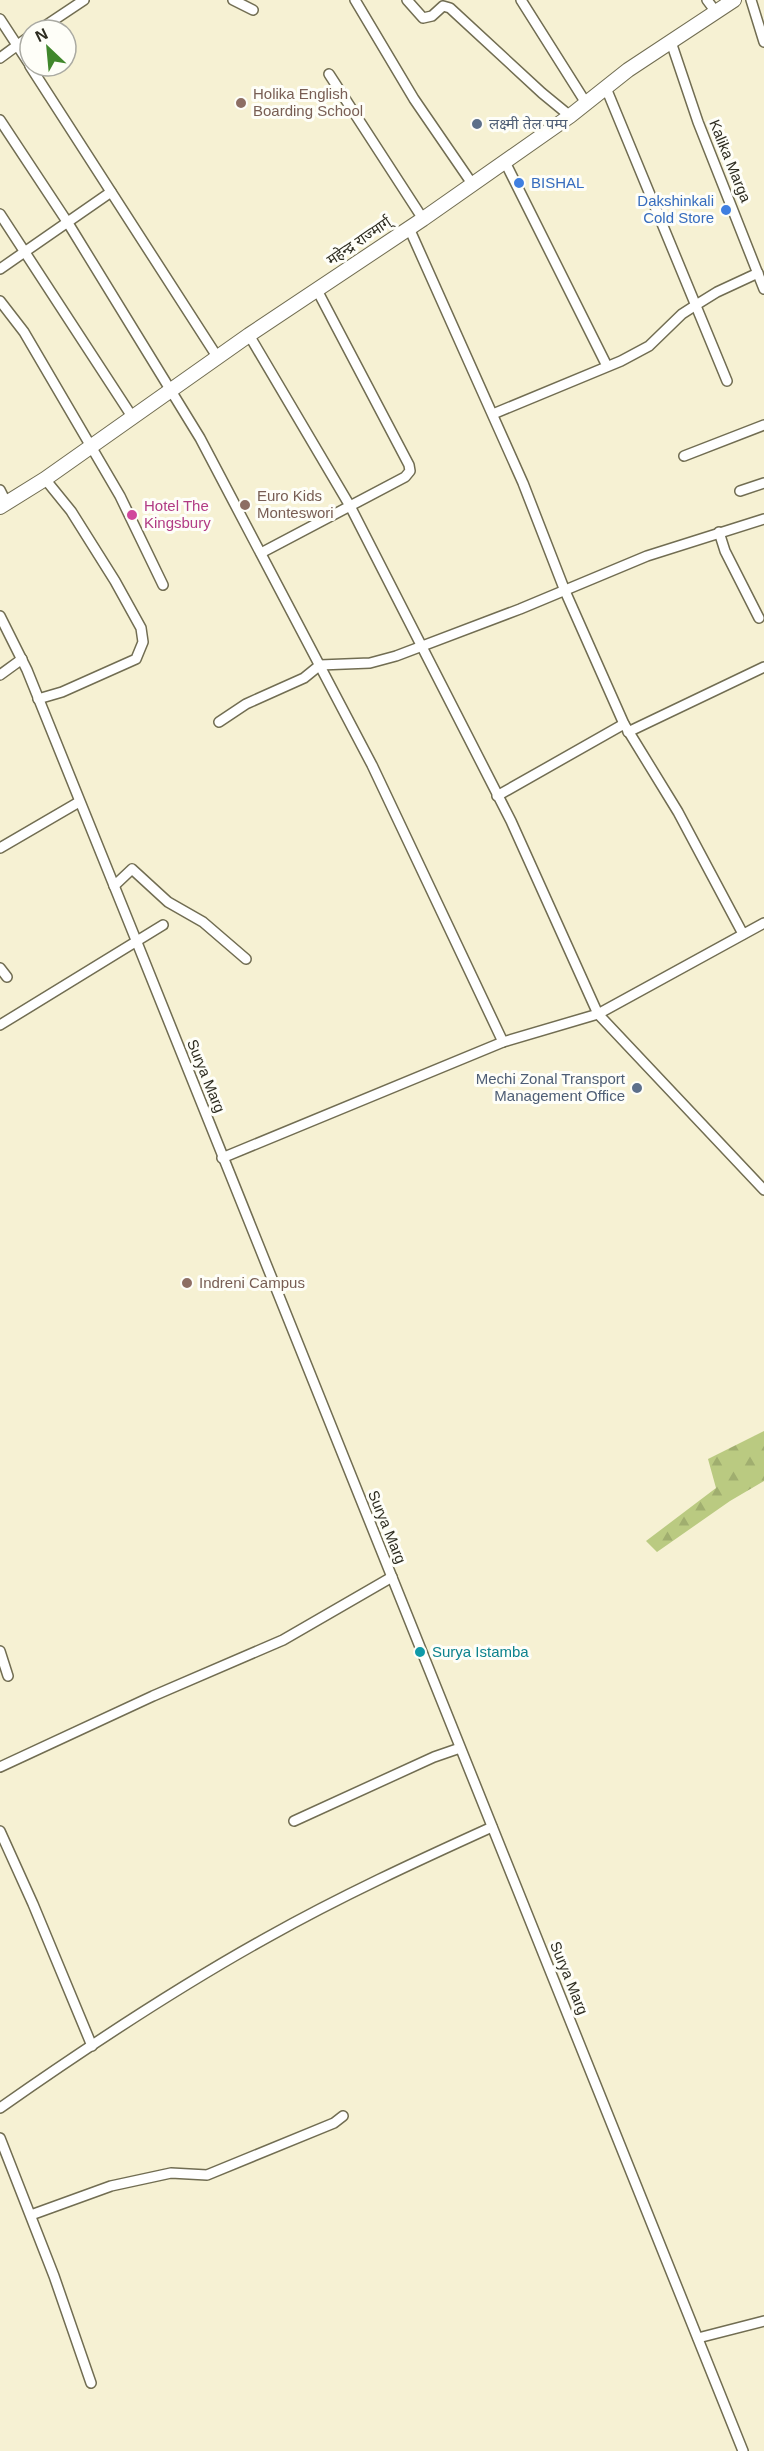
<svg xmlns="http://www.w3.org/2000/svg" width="764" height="2451" viewBox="0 0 764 2451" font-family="Arial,'Noto Sans Devanagari',sans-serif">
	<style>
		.forest { fill: url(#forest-firs) }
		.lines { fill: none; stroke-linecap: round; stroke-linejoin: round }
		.minor-casing { stroke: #716d52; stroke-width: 12 }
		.highway-casing { stroke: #716d52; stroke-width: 16 }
		.minor { stroke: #fff; stroke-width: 9 }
		.highway { stroke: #fff; stroke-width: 14 }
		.education-dot { fill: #8d6e63; stroke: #fefef8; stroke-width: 2 }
		.service-dot { fill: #5c6f8a; stroke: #fefef8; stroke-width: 2 }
		.shop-dot { fill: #3f7fe0; stroke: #fefef8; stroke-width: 2 }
		.hotel-dot { fill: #d1479c; stroke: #fefef8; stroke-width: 2 }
		.culture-dot { fill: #0f9aa8; stroke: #fefef8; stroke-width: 2 }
		.labels { text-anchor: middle; stroke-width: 6; stroke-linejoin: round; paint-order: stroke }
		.education-label { font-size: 15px; fill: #785e54; stroke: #fefef8; text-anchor: start }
		.service-label { font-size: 15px; fill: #4e5e75; stroke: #fefef8; text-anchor: start }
		.street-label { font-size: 15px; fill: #2d2c20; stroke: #fefef8 }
		.shop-label { font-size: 15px; fill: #366cbe; stroke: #fefef8; text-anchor: start }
		.hotel-label { font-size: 15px; fill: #b23c85; stroke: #fefef8; text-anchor: start }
		.culture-label { font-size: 15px; fill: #0d838f; stroke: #fefef8; text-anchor: start }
	</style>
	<defs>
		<pattern id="forest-firs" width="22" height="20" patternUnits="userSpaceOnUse" patternTransform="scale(1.5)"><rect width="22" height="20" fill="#baca81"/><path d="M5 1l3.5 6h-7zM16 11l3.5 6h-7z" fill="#a0ae6f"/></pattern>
	</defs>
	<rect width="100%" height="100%" fill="#f6f1d3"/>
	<polygon class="forest" points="764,1431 764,1481 730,1501 657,1552 646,1541 716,1488 708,1459"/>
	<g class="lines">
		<defs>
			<g id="minor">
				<polyline points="233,0 253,10"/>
				<polyline points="355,0 414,99 473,185"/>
				<polyline points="407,0 423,18 432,16 443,6 450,8 542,93 570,116"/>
				<polyline points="521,0 586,103"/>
				<polyline points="707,0 716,12"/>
				<polyline points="751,0 764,42"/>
				<polyline points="0,19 30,65"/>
				<polyline points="39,30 84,0"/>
				<polyline points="671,42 698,122 764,289"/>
				<polyline points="0,58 30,36"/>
				<polyline points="30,66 218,358"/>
				<polyline points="329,74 423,219"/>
				<polyline points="606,88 727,381"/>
				<polyline points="0,120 68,223 200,438 372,765 503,1042"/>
				<polyline points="505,162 607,366"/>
				<polyline points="0,214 133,418"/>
				<polyline points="409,228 523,483 565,591 624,724 678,812 743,934"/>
				<polyline points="0,269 111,192"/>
				<polyline points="0,301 24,332 120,496 163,585"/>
				<polyline points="249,335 350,506 511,821 598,1014 764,1190"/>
				<polyline points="493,414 621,361 649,346 682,314 696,305 717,292 758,273"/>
				<polyline points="684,456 764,425"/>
				<polyline points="0,490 6,502"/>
				<polyline points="740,491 764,483"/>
				<polyline points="719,532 725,551 759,618"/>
				<polyline points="261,553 405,477 410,471 409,465 317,290"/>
				<polyline points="0,616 27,670 136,940 743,2451"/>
				<polyline points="0,675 22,659"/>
				<polyline points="38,699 62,692 136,659 143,642 141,628 115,581 71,511 45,479"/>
				<polyline points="219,722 246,704 304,678 320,665 370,663 396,656 520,609 647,556 764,519"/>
				<polyline points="628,732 764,667"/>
				<polyline points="497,796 624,724"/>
				<polyline points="0,848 79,802"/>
				<polyline points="114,886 132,869 168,902 203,922 246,959"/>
				<polyline points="0,968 7,977"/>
				<polyline points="0,1025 163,925"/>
				<polyline points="222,1158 503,1042 598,1014 764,923"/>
				<polyline points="0,1651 8,1676"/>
				<polyline points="0,1767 153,1696 283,1640 392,1577"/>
				<polyline points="294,1821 434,1757 460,1748"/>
				<polyline points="0,1831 33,1904 92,2046"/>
				<path d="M 0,2108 C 87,2047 176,1988 268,1937 C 341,1896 417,1861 492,1827"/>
				<polyline points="0,2138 54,2276 91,2383"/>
				<polyline points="31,2215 111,2186 171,2173 207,2175 334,2123 343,2116"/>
				<polyline points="698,2338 764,2321"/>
			</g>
			<polyline id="highway" points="0,507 45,479 249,335 423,219 570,116 628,70 734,0"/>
		</defs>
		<use href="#minor" class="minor-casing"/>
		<use href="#highway" class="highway-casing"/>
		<use href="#minor" class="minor"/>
		<use href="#highway" class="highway"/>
	</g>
	<g class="education-dot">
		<circle cx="241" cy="103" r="6"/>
		<circle cx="245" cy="505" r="6"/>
		<circle cx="187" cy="1283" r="6"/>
	</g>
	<g class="service-dot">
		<circle cx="477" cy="124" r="6"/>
		<circle cx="637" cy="1088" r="6"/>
	</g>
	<g class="shop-dot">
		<circle cx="519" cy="183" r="6"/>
		<circle cx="726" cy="210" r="6"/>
	</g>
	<circle class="hotel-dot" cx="132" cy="515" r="6"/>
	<circle class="culture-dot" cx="420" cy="1652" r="6"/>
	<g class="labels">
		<g class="education-label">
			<text x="253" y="99">Holika English<tspan x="253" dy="17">Boarding School</tspan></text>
			<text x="257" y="501">Euro Kids<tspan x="257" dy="17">Monteswori</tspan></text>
			<text x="199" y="1288">Indreni Campus</text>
		</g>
		<g class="service-label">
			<text x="489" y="129">लक्ष्मी तेल पम्प</text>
			<text x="625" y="1084" text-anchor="end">Mechi Zonal Transport<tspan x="625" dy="17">Management Office</tspan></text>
		</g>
		<g class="street-label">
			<text transform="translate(730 161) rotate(68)" y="5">Kalika Marga</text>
			<text transform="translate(359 241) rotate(-34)" y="5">महेन्द्र राज्मार्ग्</text>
			<text transform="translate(206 1076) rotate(68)" y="5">Surya Marg</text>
			<text transform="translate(387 1527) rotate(68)" y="5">Surya Marg</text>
			<text transform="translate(569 1978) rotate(68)" y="5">Surya Marg</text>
		</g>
		<g class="shop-label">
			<text x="531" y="188">BISHAL</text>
			<text x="714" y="206" text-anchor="end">Dakshinkali<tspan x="714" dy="17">Cold Store</tspan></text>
		</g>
		<g class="hotel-label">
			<text x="144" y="511">Hotel The<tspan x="144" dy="17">Kingsbury</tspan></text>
		</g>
		<g class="culture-label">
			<text x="432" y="1657">Surya Istamba</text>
		</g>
	</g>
	<g transform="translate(48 48) rotate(334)"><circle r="28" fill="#fefef8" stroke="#aaaaa2" stroke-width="1.5"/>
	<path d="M0-4.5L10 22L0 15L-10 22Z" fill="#40872c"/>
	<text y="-9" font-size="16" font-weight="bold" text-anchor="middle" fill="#2d2c20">N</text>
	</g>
</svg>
